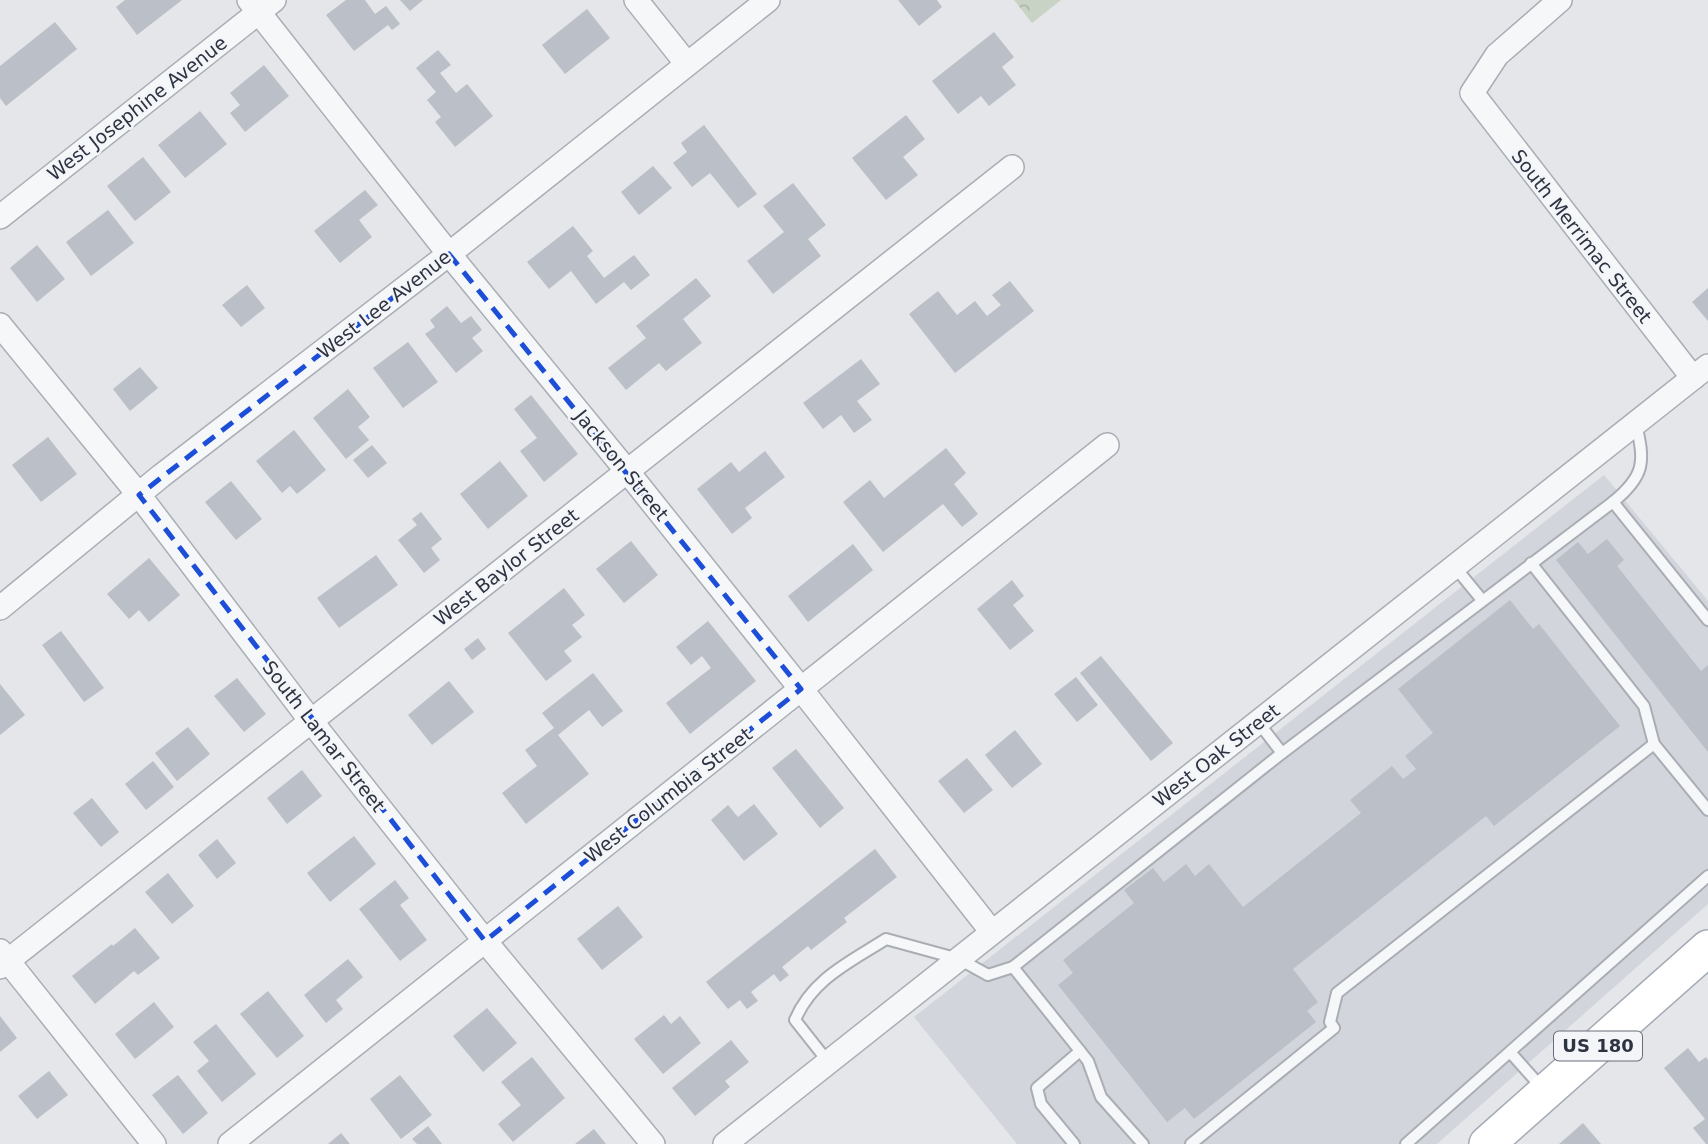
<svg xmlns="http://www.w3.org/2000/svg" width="1708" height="1144" viewBox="0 0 1708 1144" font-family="'DejaVu Sans',sans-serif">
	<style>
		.built { fill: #d2d5dc }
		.forest { fill: url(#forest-crowns) }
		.building { fill: #bbbfc7 }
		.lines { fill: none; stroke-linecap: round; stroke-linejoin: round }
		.service-casing { stroke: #a9adb4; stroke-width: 14 }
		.minor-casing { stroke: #a9adb4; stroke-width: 26 }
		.primary-casing { stroke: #a4aab5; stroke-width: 38 }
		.service { stroke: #f6f7f9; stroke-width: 10 }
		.minor { stroke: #f6f7f9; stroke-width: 23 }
		.primary { stroke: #fff; stroke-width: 35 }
		.marked { fill: none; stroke: #1d4ed8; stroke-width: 5; stroke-dasharray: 14 9; stroke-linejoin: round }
		.labels { text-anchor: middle; stroke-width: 5; stroke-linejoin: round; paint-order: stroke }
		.shield { fill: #f3f5f8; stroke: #686d78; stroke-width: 2 }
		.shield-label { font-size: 18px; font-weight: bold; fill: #2d3341 }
		.street-label { font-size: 19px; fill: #2d3341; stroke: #f3f5f8 }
	</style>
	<defs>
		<pattern id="forest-crowns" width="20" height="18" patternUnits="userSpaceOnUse" patternTransform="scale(1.75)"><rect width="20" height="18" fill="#c9d3c5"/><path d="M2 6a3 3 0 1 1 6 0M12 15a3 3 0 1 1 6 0" fill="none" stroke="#adb6aa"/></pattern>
	</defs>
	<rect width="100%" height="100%" fill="#e4e6ea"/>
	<polygon class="built" points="1604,475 1708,601 1708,904 1437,1144 1017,1144 914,1017"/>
	<polygon class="forest" points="1014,0 1061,0 1032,23"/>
	<g class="building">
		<polygon points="125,0 182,0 137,35 116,7"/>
		<polygon points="346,0 365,0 375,14 386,6 400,24 392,30 388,25 354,51 326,15"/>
		<polygon points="400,0 423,0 410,11"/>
		<polygon points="898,0 937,0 942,7 919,26"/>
		<polygon points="587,9 610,38 565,74 542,45"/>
		<polygon points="55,22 77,49 6,106 0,98 0,66"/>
		<polygon points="994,32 1014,57 1002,67 1016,85 989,106 981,96 958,114 932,81"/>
		<polygon points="438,50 451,65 440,73 456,93 467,84 493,116 455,147 435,122 441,117 427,100 436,92 416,68"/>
		<polygon points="264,65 289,96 245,132 230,113 240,105 230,93"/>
		<polygon points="200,111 227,144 185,178 158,145"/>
		<polygon points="906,115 925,139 903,157 918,175 886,200 852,158"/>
		<polygon points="704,125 757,194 738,208 710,173 692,187 673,163 687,152 681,143"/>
		<polygon points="143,157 171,192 135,221 107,186"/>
		<polygon points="653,166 672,188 639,215 621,192"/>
		<polygon points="793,183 826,225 808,239 821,256 773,294 747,261 784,232 763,206"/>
		<polygon points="365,190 378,205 359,220 372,237 340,263 314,231"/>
		<polygon points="108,210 134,243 91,276 66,242"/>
		<polygon points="573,226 593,251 587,256 604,278 634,255 650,275 631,290 624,282 596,304 571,271 549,289 527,262"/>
		<polygon points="37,245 65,279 37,302 10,268"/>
		<polygon points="696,278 711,296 683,319 702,343 666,371 659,363 626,390 608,368 646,338 636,326"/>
		<polygon points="1010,281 1034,311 955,373 909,314 938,291 957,315 975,301 987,316 1001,305 992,295"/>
		<polygon points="247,285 265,308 241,327 222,305"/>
		<polygon points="1708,288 1708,321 1692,302"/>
		<polygon points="447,306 461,323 471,316 482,330 472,338 483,351 456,373 425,334 435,327 430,320"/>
		<polygon points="408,342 438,382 403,408 373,368"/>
		<polygon points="861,359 880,384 857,401 872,420 854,433 841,415 823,429 803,403"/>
		<polygon points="140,367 158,388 130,411 113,389"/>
		<polygon points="348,389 370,417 358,427 369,440 346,459 313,418"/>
		<polygon points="531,395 578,454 544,482 520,451 537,438 514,409"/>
		<polygon points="294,430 326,470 297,494 290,486 282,493 256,461"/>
		<polygon points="48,437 77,474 41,502 12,465"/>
		<polygon points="372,445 387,463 368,478 353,460"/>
		<polygon points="946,448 966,473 954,484 978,514 962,527 943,504 883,552 843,502 870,480 884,498"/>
		<polygon points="765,451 785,477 745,508 752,518 732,534 697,489 731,462 739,472"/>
		<polygon points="500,461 528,496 488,529 460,494"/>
		<polygon points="231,481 262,519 236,540 205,502"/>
		<polygon points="421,512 442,539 431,548 440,560 424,573 398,540 417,525 412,519"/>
		<polygon points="1607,539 1624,560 1617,566 1701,671 1708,665 1708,752 1556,560 1578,542 1588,554"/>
		<polygon points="631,541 658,575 624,603 596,569"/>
		<polygon points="853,544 873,570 808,622 788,596"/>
		<polygon points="376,555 398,585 339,628 317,598"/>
		<polygon points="149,558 180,595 149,622 139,610 129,619 107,594"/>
		<polygon points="1012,580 1024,596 1013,605 1034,631 1010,650 977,609"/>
		<polygon points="564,588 585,615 572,625 582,637 564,651 572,661 546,681 508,633"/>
		<polygon points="1510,600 1533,629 1539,624 1620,726 1494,826 1486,816 1293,969 1318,1002 1307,1011 1316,1022 1194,1119 1185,1108 1167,1122 1058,985 1073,973 1063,960 1134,903 1124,890 1153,868 1164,882 1186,864 1195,876 1209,864 1243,907 1361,813 1350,800 1392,766 1403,779 1416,769 1405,756 1433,733 1398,689"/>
		<polygon points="708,621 756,681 690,734 666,703 711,668 702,656 691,665 676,647"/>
		<polygon points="61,631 104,688 84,702 42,645"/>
		<polygon points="478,638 486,649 472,660 464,649"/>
		<polygon points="1101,656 1173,743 1151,761 1080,673"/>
		<polygon points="593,673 623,711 602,727 589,710 558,735 589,774 526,824 502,793 537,766 525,750 554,728 542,713"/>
		<polygon points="1076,677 1098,705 1077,722 1054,694"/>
		<polygon points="237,678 266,714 244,732 214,696"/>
		<polygon points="449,681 474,712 432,745 408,715"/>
		<polygon points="0,684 25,715 0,735"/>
		<polygon points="188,727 210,754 177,781 155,753"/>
		<polygon points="1015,730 1042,764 1012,788 985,755"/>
		<polygon points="796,749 844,808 820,828 772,768"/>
		<polygon points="967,758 993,790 964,813 938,781"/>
		<polygon points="153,761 174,787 146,810 125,784"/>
		<polygon points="302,770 322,796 287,824 267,798"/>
		<polygon points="92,798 119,832 101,847 73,813"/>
		<polygon points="754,804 778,834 744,861 711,820 728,805 738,817"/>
		<polygon points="354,836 376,864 330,902 307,873"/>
		<polygon points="217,839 236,863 217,879 198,855"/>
		<polygon points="875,849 897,877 844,918 847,922 811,950 808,946 782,967 789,975 780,982 774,974 751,992 758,1001 747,1009 740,1000 728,1009 706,982"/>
		<polygon points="168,873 194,906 172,924 145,892"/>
		<polygon points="395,880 409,898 400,905 427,940 400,961 359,909"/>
		<polygon points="618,906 643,937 602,970 577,939"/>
		<polygon points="135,928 160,958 138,975 134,971 95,1004 72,976 112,944 113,946"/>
		<polygon points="348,959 363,977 336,1000 343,1009 326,1023 304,995"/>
		<polygon points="268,991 304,1036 277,1058 240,1014"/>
		<polygon points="154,1002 174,1027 135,1059 115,1034"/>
		<polygon points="487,1008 517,1043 483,1072 453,1036"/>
		<polygon points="664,1015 671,1024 680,1016 701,1043 663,1074 634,1039"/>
		<polygon points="0,1016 17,1038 0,1052"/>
		<polygon points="216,1024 256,1074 222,1102 197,1071 209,1061 193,1042"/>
		<polygon points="731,1040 749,1062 725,1081 730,1087 695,1116 672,1088"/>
		<polygon points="1688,1048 1699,1062 1706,1057 1708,1060 1708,1144 1706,1144 1693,1128 1705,1119 1664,1068"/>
		<polygon points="532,1057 565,1098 513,1142 498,1124 521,1105 501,1082"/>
		<polygon points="49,1071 68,1095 37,1119 18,1096"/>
		<polygon points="178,1075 208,1113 183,1134 152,1095"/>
		<polygon points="400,1075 432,1115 401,1139 370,1099"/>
		<polygon points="1583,1123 1601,1144 1559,1144"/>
		<polygon points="428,1126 442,1144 417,1144 412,1139"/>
		<polygon points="594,1129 606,1144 575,1144"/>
		<polygon points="341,1133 350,1144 328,1144"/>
	</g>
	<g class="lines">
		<defs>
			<g id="service">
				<path d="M 1613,502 C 1645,476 1645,462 1636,424"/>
				<polyline points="1531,563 1644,706 1654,744 1708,810"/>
				<polyline points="1455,567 1482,600"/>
				<polyline points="1258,722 1282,753"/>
				<polyline points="1510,1052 1543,1089"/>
				<path d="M 829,1063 L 795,1020 C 812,979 850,962 886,939 L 959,959 L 988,975 L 1013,967"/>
				<polyline points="1074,1144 1041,1104 1037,1088 1080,1051"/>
				<polyline points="1143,1144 1101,1097 1088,1061 1013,967 1277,757 1613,502 1708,620"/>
				<polyline points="1191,1144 1334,1028 1330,1022 1337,993 1654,744"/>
				<polyline points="1406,1144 1708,876"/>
			</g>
			<g id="minor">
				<polyline points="249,0 449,254 627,471 801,689 992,932"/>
				<polyline points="636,0 687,64"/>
				<polyline points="1560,0 1497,55 1472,93 1693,378"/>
				<polyline points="0,217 274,0"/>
				<polyline points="0,325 139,495 311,721 485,941 653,1144"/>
				<polyline points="0,608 161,476 449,254 768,0"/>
				<polyline points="0,951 154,1144"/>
				<polyline points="0,967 1012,167"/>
				<polyline points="230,1144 1107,445"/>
				<polyline points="725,1144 1708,366"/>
			</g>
			<polyline id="primary" points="1487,1144 1708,948"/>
		</defs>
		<use href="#service" class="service-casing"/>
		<use href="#minor" class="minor-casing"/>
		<use href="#primary" class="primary-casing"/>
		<use href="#service" class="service"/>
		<use href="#minor" class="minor"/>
		<use href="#primary" class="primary"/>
	</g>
	<path class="marked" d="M 449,254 L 801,689 L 485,941 L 139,495 Z"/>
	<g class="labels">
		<rect class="shield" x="1554" y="1031.5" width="88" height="29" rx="5"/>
		<g class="shield-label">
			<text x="1598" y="1052">US 180</text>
		</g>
		<g class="street-label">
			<text transform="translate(137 108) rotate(-38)" y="7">West Josephine Avenue</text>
			<text transform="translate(1582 236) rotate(52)" y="7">South Merrimac Street</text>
			<text transform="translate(384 304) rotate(-38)" y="7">West Lee Avenue</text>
			<text transform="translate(622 465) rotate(51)" y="7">Jackson Street</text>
			<text transform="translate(506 567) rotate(-38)" y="7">West Baylor Street</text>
			<text transform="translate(324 736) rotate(52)" y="7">South Lamar Street</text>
			<text transform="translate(1216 755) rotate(-38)" y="7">West Oak Street</text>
			<text transform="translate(668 795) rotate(-38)" y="7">West Columbia Street</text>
		</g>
	</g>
</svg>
